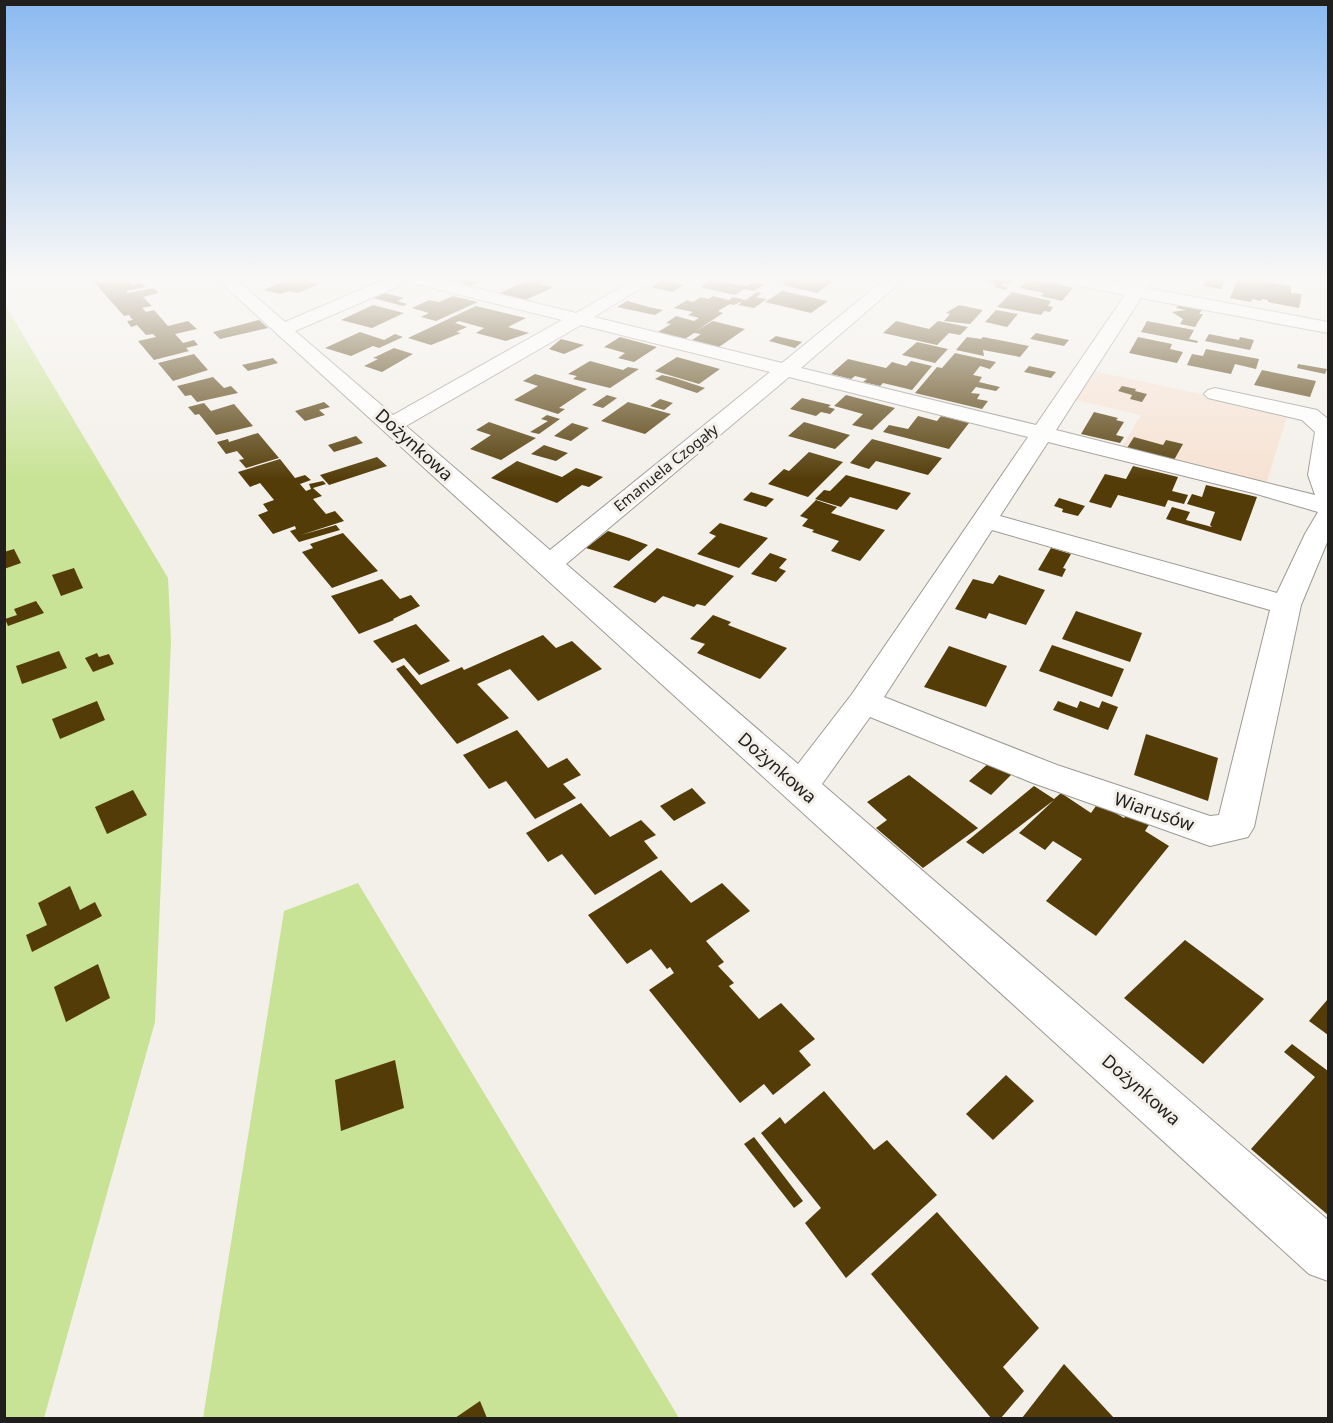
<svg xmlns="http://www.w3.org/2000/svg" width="1333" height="1423" viewBox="0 0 1333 1423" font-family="'Noto Sans',sans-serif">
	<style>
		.industrial { fill: #f6e2d3 }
		.green { fill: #c8e395 }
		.building { fill: #533c08 }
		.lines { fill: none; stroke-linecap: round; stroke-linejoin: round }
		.minor-casing { stroke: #9c9a94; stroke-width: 2 }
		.minor { fill: #fff; fill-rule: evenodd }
		.labels { text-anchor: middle; stroke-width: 6; stroke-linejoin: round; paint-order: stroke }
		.far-street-label { font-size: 15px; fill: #211f1d; stroke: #f3f0ea }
		.street-label { font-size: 18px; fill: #211f1d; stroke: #f3f0ea }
	</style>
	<rect width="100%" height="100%" fill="#f3f0ea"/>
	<polygon class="industrial" points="1094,371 1288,413 1266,484 1121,448 1141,415 1075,400"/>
	<g class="green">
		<polygon points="4,303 168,578 171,641 155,1022 44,1418 4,1418"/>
		<polygon points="358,883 679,1418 203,1418 284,911"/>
	</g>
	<g class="building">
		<polygon points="128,280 132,285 141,283 146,287 126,291 128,293 154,288 159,293 143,297 152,306 142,308 146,312 154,310 168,326 188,321 197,329 175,334 183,343 194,340 198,345 186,348 189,351 154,360 138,341 156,337 153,334 146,335 137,325 131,327 127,321 133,320 131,318 129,315 124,316 93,281"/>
		<polygon points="287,280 305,280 319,284 298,293 289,291 280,294 264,290"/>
		<polygon points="453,280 483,280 471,286"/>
		<polygon points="537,280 544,282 540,284 554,287 523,301 498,294 526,281"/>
		<polygon points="662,280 665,280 684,285 672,292 651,287"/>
		<polygon points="711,280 747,286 754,282 764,284 754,291 744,289 735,295 700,287"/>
		<polygon points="777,280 828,280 833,281 817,293 783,285 786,283"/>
		<polygon points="980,280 1013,280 1010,284 1003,283 1001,286 1008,287 1006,290 994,287 996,285"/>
		<polygon points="1027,280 1047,283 1049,281 1073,288 1062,301 1040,296 1044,293 1020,288"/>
		<polygon points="1206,280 1225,280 1221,289 1203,286"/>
		<polygon points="1237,280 1255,280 1291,286 1291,293 1302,294 1299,308 1268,302 1268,300 1262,299 1261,301 1252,299 1251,302 1230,298"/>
		<polygon points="782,291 828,301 811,313 765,302"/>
		<polygon points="757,292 762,293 756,297 767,299 754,308 738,305 742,302 740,302 734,305 730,304 718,311 723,313 696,331 713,321 745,329 719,347 692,340 701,334 694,333 685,339 658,332 671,324 666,323 676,316 694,321 699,318 688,315 693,312 674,308 687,300 693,302 701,297 708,299 713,296 729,300 733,297 746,300"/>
		<polygon points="1012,292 1051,301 1048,306 1053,307 1050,312 1044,311 1041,315 997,307"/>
		<polygon points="385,293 404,298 397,301 407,304 403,306 373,298"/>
		<polygon points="453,296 478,302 436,321 421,317 429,313 412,308 429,300 439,302"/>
		<polygon points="627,301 649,307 663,310 655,315 617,307"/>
		<polygon points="373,305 404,313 372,328 341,320"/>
		<polygon points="959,305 983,310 970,324 944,321 950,314 946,313"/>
		<polygon points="1179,305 1202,310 1199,314 1203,314 1195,327 1180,324 1183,319 1172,312 1186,310 1176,308"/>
		<polygon points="476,306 526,318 508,327 529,333 506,341 476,333 484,328 459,321 455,323 467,327 456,332 461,333 431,345 408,338"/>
		<polygon points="996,310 1018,314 1007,327 985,322"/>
		<polygon points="259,320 268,328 220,339 213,332"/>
		<polygon points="896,321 929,329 938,321 968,327 960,335 949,333 937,345 883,333"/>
		<polygon points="1147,321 1194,330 1189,339 1198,341 1197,343 1141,332"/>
		<polygon points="360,332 384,340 395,334 403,337 379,348 373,346 351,356 325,348"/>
		<polygon points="1036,333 1069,340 1064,346 1030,339"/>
		<polygon points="1209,334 1239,340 1240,337 1254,340 1250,350 1205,341"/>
		<polygon points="776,336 802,342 795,348 769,341"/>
		<polygon points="620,337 657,347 634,362 618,358 625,353 604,347"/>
		<polygon points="967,337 981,339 983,337 1029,346 1020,357 983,350 984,356 956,350"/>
		<polygon points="1138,337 1172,344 1170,349 1183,352 1177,363 1129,353"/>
		<polygon points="561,339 584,345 564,354 549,349"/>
		<polygon points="917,342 948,349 935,363 902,355"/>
		<polygon points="394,348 413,354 382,372 364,366 378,359 373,358"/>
		<polygon points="1206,349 1259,359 1256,369 1235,364 1231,374 1187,365 1192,354 1203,356"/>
		<polygon points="955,353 996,362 990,369 980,366 973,375 982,377 979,382 1000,387 996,391 976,387 971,393 980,394 977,399 988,401 982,409 915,393 937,367 942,368"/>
		<polygon points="194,354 208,370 173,381 158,363"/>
		<polygon points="677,357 720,369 699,384 655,371"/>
		<polygon points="273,358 278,363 248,371 242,365"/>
		<polygon points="848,359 886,368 892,362 906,366 911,361 932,366 912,390 883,383 880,386 863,382 867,379 855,376 851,379 831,374"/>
		<polygon points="590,361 623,370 628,367 639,369 610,388 573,379 577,376 568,374"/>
		<polygon points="1298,364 1327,369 1325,374 1297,368"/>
		<polygon points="1029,366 1056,372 1051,378 1024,372"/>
		<polygon points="1262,370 1316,381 1310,397 1254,385"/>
		<polygon points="535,374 587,389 559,408 565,409 558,414 514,400 538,386 523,381"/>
		<polygon points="662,375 675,378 705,388 697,393 655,379"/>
		<polygon points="213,377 224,388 231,386 238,393 197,402 191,395 185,396 177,386"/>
		<polygon points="1122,386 1136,389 1135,391 1147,394 1142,402 1130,399 1132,395 1118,391"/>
		<polygon points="607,395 617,398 603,408 592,405"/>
		<polygon points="846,395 895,408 872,430 852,425 863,414 834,406"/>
		<polygon points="802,398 831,405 828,407 835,409 830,414 821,412 816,416 790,409"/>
		<polygon points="660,399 673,403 664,410 650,406"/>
		<polygon points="324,402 330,407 319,410 325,415 305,421 295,411"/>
		<polygon points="628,402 671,414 645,434 601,421"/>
		<polygon points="204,403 211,411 234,404 253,426 216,435 199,414 195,415 188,407"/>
		<polygon points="1094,412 1118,418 1116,420 1124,422 1116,435 1124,437 1120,443 1081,434"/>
		<polygon points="547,415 560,419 539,434 530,432 548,421 541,419"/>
		<polygon points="918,416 937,421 941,416 969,423 949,449 883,432 889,425 908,429"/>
		<polygon points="489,422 536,438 501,460 470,449 491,435 476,430"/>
		<polygon points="804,422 850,435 835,449 788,436"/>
		<polygon points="572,423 589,428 571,441 554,436"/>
		<polygon points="258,433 279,458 246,468 239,460 244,459 237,451 226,454 217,442 228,439 229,442"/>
		<polygon points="356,436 363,443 334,452 328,445"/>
		<polygon points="1134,437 1163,445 1166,440 1183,444 1174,460 1127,448"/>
		<polygon points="872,439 891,444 942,458 928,475 876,461 869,469 850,463"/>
		<polygon points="544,445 568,453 556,461 531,454"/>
		<polygon points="809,452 843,462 808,497 768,484 784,469 789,471"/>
		<polygon points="377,457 387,466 329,485 320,475"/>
		<polygon points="280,459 295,478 305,475 311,480 300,484 306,491 311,489 309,484 323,481 326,484 313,488 322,496 313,499 326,514 335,511 344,521 301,535 336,525 340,530 299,542 290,531 296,529 295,526 273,534 258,515 268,511 263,504 274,500 260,483 250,487 238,472"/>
		<polygon points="517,461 562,477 576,468 603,477 589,487 582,485 557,503 491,478"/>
		<polygon points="1133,466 1178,477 1172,491 1188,495 1184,504 1168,500 1165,507 1118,495 1111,508 1089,502 1105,474 1126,479"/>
		<polygon points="846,475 911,493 897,510 850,497 841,507 815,499 824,490 830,491"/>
		<polygon points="1206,485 1257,497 1241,541 1166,519 1172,507 1190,512 1186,520 1212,527 1210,525 1215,512 1187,504 1192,494 1202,497"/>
		<polygon points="751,492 774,499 766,507 743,500"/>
		<polygon points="1059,498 1085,506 1078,516 1062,512 1063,509 1054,506"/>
		<polygon points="816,500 837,507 831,513 885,530 860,561 831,551 839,541 812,532 814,530 802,526 808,519 800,516"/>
		<polygon points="720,523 768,538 739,568 697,554 716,536 709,533"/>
		<polygon points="608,531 629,538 648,545 629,561 586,548"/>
		<polygon points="343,533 378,571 332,588 302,552 313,548 310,544"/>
		<polygon points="657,548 734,576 705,606 697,604 694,607 663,596 655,603 613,587"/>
		<polygon points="1051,548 1071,554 1063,568 1066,569 1062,577 1038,570"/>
		<polygon points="14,549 21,563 4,569 4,552"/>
		<polygon points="770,553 787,559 779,568 786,571 776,582 751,574"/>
		<polygon points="74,568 83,588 61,596 52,575"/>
		<polygon points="999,575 1045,590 1026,625 989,613 986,619 955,609 973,579 993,584"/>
		<polygon points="382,579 400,599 411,595 420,606 393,619 394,620 359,634 331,596"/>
		<polygon points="36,601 44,613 8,626 5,619 17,615 14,609"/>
		<polygon points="1076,611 1142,633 1130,662 1062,639"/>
		<polygon points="713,615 731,622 728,625 787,648 760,679 697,653 705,644 690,639"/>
		<polygon points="416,624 450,661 419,675 404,658 392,663 373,641"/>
		<polygon points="543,635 556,648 572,641 602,669 538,701 510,669 477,684 509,718 457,744 396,669 404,665 421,685 462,667 464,670"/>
		<polygon points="1052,645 1124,669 1112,697 1039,671"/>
		<polygon points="949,646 1007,666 986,707 924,687"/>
		<polygon points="59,651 67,668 22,684 16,666"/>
		<polygon points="97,653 99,657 109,654 114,664 93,672 85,658"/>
		<polygon points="97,701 105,720 60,739 52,719"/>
		<polygon points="1058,701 1077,708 1080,701 1099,708 1102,701 1118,707 1108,730 1053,710"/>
		<polygon points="517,730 548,768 567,758 581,775 563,784 576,798 535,819 506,781 489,789 463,755"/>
		<polygon points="1146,734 1218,758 1208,801 1134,775"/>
		<polygon points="991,761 1012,774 991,795 969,781"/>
		<polygon points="909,775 978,828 923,868 876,828 887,820 867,802"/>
		<polygon points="1034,786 1054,799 1061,793 1091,813 1098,803 1124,818 1128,814 1150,823 1145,831 1169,846 1096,936 1046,901 1082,859 1053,841 1045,850 1019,833 1054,800 983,854 966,842"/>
		<polygon points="692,788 706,803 674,821 660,806"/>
		<polygon points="133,790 147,815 107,834 95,807"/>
		<polygon points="581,803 610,837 641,820 656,835 644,841 658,858 595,895 562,854 548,862 526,833"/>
		<polygon points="661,870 691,903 722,883 750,911 706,941 724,962 718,966 734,983 729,986 759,1019 781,1003 815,1039 799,1051 811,1065 773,1095 764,1084 740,1103 649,990 674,973 670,967 667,969 651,949 627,964 588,915"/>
		<polygon points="70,886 80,910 95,902 102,916 32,952 26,935 47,925 38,903"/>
		<polygon points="1185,940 1264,999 1203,1064 1124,998"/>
		<polygon points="98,964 110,998 66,1022 54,987"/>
		<polygon points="1328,999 1328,1035 1309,1021"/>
		<polygon points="1292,1044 1328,1071 1328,1215 1251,1149 1315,1077 1284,1052"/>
		<polygon points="395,1060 404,1108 341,1131 335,1080"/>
		<polygon points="1006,1075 1034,1101 993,1140 966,1114"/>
		<polygon points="824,1091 874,1150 887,1140 937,1195 846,1278 805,1223 821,1208 761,1133 780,1117 785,1124"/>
		<polygon points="754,1137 803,1201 794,1208 744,1144"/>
		<polygon points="937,1212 1039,1328 1003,1367 1024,1391 1001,1418 991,1418 871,1274"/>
		<polygon points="1064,1364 1114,1418 1022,1418"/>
		<polygon points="480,1401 487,1418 455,1418"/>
	</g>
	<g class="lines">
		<defs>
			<path id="minor" d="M 218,280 L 237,280 L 285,322 L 383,280 L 406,280 L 404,284 L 295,331 L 393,415 L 562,320 L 416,284 L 414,280 L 444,280 L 576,313 L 633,280 L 654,280 L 594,317 L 782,363 L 884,280 L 903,280 L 801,368 L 1036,425 L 1125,295 L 1074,285 L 1066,280 L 1104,280 L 1132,285 L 1135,280 L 1152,280 L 1147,288 L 1328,322 L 1328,333 L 1141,298 L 1056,430 L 1315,495 L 1308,475 L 1315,432 L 1302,420 L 1208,398 L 1204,394 L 1208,390 L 1215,388 L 1317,410 L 1328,419 L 1328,540 L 1301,605 L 1254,827 L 1248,837 L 1210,846 L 1033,783 L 870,717 L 822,784 L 1328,1220 L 1328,1281 L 1309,1274 ZM 581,325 L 770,372 L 550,550 L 406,426 ZM 789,377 L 1028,437 L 852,694 L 798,764 L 566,564 ZM 1048,442 L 1253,493 L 1318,512 L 1305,534 L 1277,593 L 1000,516 ZM 992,530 L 1270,610 L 1219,815 L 1210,816 L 1057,765 L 884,697 Z"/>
		</defs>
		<use href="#minor" class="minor-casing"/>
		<use href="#minor" class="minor"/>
	</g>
	<linearGradient id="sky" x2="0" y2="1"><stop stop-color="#8ab9f1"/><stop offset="0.58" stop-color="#faf8f6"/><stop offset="1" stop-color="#faf8f6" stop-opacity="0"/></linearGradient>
	<rect width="1333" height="480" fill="url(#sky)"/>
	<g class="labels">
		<g class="far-street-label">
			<text transform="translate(666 468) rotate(-39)" y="5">Emanuela Czogały</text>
		</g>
		<g class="street-label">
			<text transform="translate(414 445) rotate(42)" y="6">Dożynkowa</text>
			<text transform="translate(777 768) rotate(41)" y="6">Dożynkowa</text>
			<text transform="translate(1154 812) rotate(19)" y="6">Wiarusów</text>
			<text transform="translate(1141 1090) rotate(41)" y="6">Dożynkowa</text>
		</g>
	</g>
	<rect width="1333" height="1423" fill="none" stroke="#211f1d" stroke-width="12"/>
</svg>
